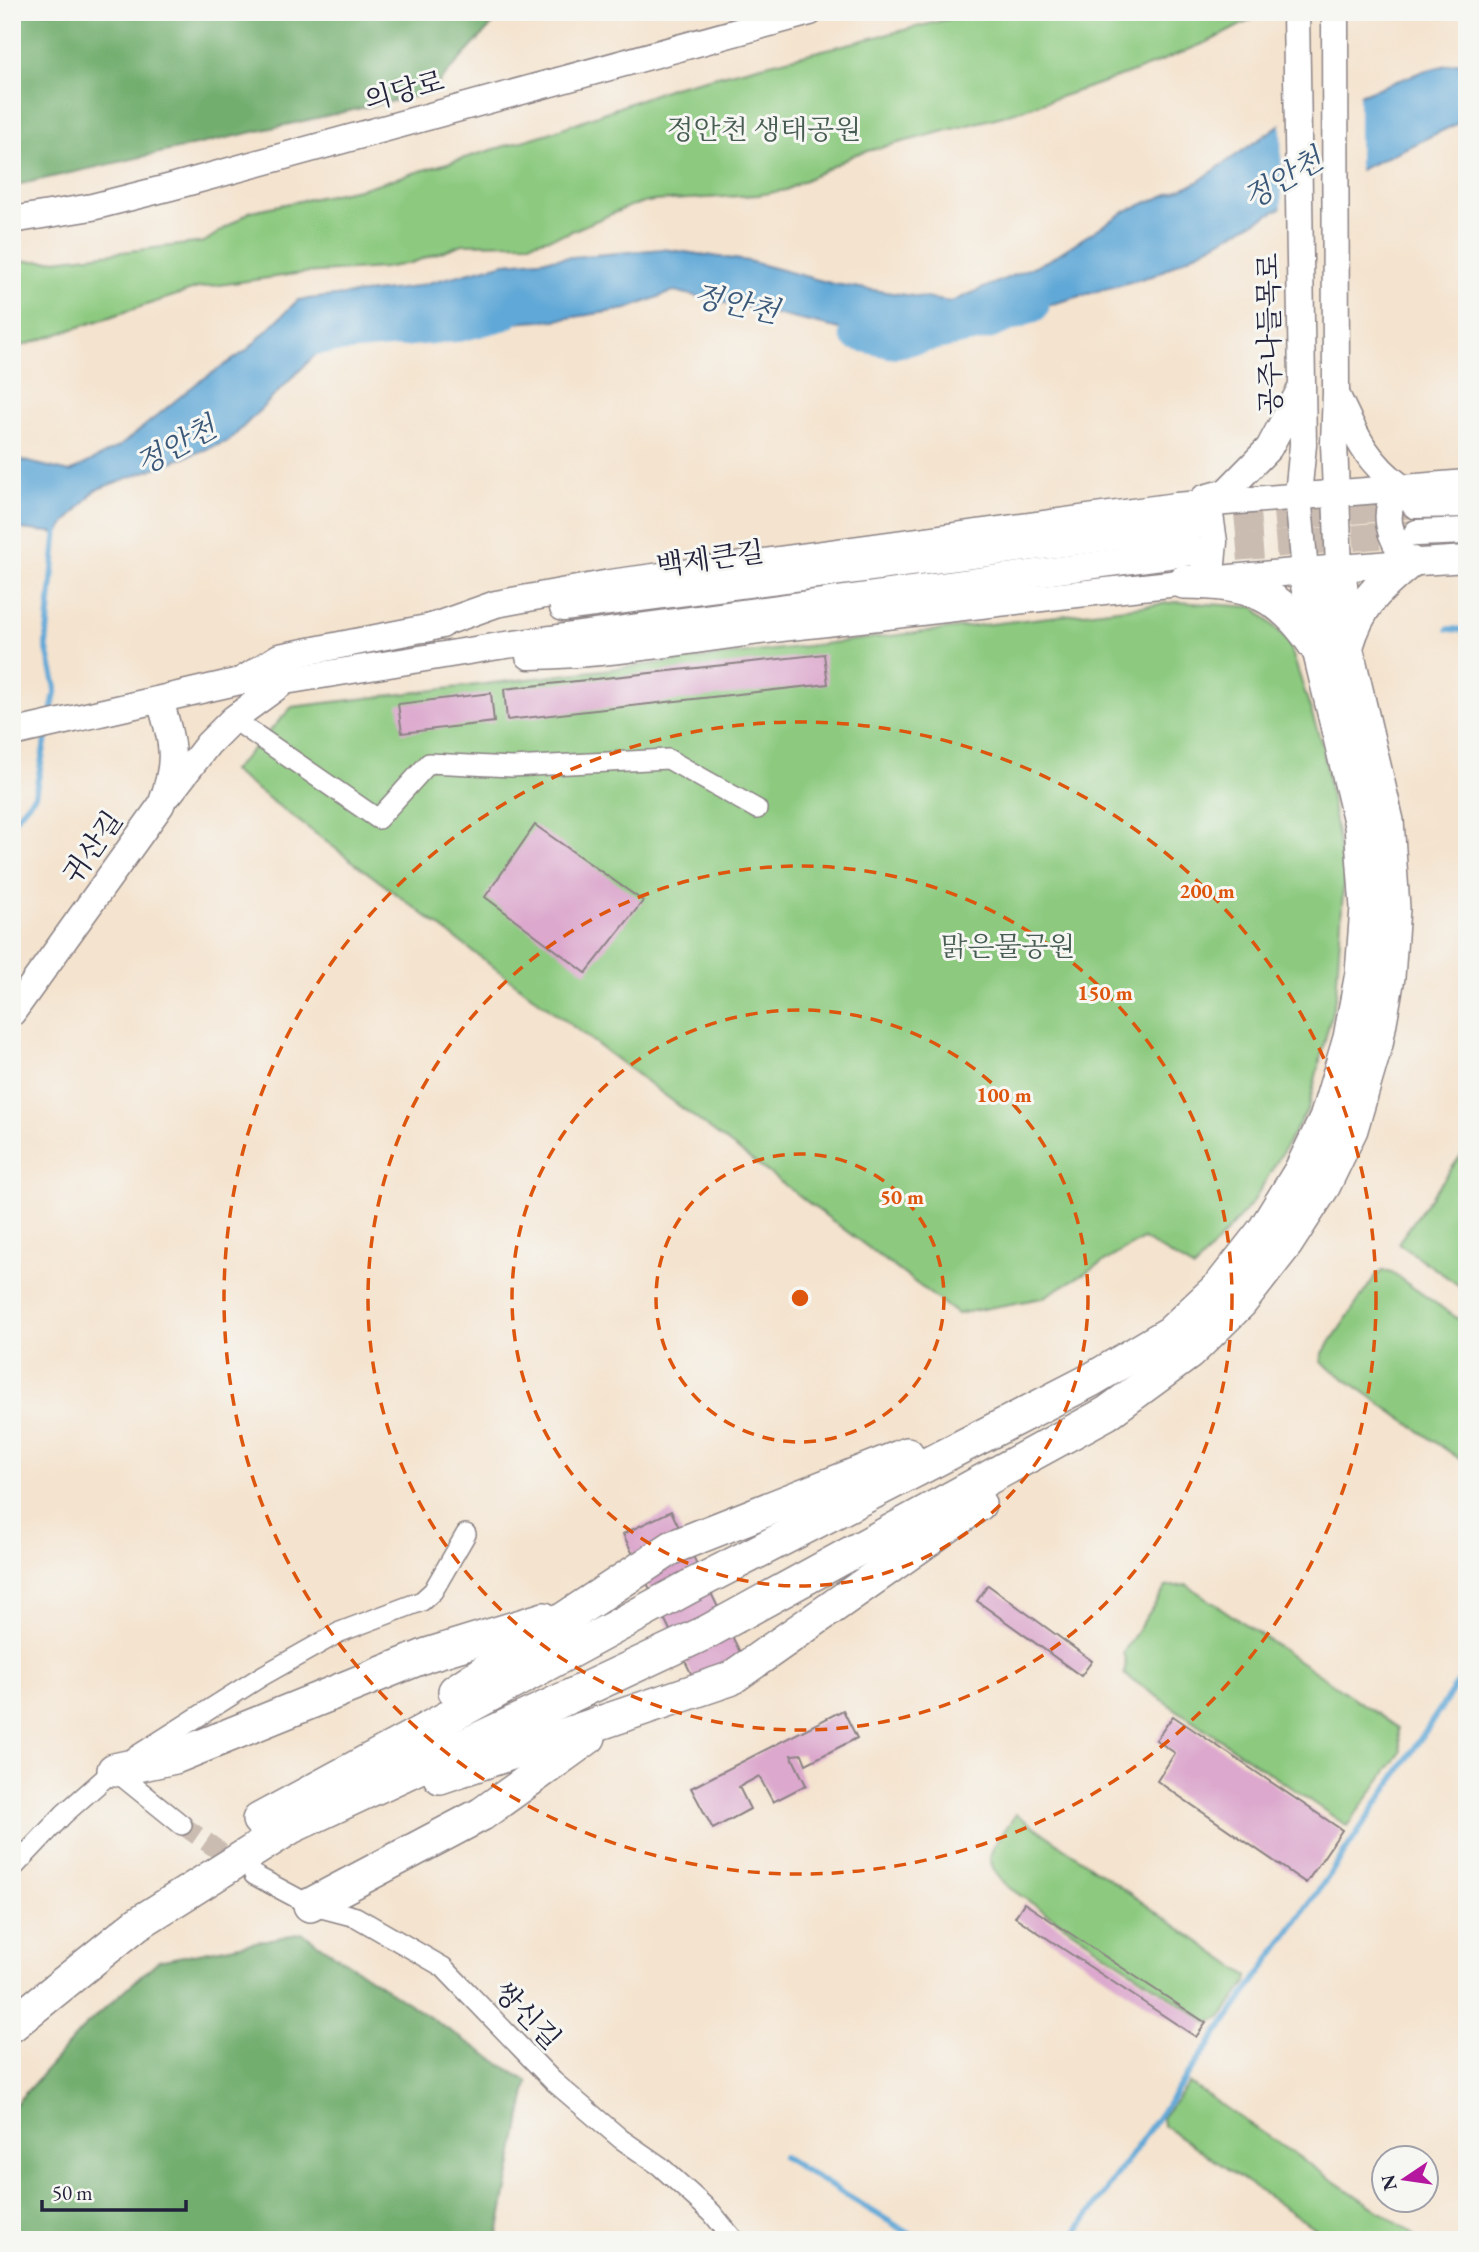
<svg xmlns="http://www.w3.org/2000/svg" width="1479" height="2252" viewBox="0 0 1479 2252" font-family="'EB Garamond','Noto Serif KR',serif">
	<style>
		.green { fill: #8dca80; stroke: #58765e; stroke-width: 2 }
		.forest { fill: #72ae6e; stroke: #4a6854; stroke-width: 2 }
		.water { fill: #60a8d7; stroke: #416589; stroke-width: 2 }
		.pier { fill: #f4e3ce }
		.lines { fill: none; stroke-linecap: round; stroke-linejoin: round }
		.stream { stroke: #60a8d7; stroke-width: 6 }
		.river { stroke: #60a8d7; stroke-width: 35 }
		.building { fill: #dca8cd }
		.street-tunnel { stroke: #cabcb1; stroke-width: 19; stroke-dasharray: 19 10; stroke-linecap: butt }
		.secondary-tunnel { stroke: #cabcb1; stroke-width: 26; stroke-dasharray: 26 13; stroke-linecap: butt }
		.street-casing { stroke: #8b8284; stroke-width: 22 }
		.secondary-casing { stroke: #8b8284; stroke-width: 29 }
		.highway-casing { stroke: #8b8284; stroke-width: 36 }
		.street { stroke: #fff; stroke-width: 19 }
		.secondary { stroke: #fff; stroke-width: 26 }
		.highway { stroke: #fff; stroke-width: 33 }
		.ring { fill: none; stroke: #de560e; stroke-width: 3.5; stroke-dasharray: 12 9 }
		.labels { text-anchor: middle; stroke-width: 6; stroke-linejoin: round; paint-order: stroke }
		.street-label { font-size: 28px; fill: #22223b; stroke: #f6f6f2 }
		.park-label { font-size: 28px; fill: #475d53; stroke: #f6f6f2 }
		.water-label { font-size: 30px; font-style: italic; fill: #3b5879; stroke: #f6f6f2 }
		.centre { fill: #de560e; stroke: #f6f6f2; stroke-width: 3.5 }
		.ring-label { font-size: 21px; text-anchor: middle; font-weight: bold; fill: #de560e; stroke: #f6f6f2; stroke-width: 6; stroke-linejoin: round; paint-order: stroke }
	</style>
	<rect width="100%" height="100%" fill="#f6f6f2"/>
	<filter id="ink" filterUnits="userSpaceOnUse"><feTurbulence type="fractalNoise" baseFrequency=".0143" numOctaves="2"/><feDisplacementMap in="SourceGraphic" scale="14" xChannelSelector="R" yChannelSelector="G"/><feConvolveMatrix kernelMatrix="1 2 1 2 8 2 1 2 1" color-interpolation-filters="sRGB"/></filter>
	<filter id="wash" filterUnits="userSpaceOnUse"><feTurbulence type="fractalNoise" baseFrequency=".00686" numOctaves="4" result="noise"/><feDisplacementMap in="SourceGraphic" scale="28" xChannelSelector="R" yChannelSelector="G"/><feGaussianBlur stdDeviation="1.57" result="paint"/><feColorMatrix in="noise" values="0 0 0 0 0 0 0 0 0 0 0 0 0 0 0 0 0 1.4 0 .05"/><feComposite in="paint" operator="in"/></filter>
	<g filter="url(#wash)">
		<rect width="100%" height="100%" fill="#f4e3ce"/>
		<g class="green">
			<polygon points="977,12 1266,12 1210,41 1134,72 1003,116 856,154 786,190 758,195 653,201 630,206 565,234 530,243 463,244 411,263 384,268 303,273 198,288 12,349 12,261 47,261 204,242 251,211 363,188 549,133 673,87"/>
			<polygon points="1177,602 1254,607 1288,640 1323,748 1344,876 1336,995 1308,1109 1253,1202 1194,1269 1143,1239 1042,1298 957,1314 232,771 292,707"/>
			<polygon points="1467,1147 1467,1291 1398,1243"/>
			<polygon points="1383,1271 1389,1271 1467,1325 1467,1464 1321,1362 1323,1353 1376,1275"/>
			<polygon points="1187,1585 1398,1728 1401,1752 1347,1826 1124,1674 1126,1662 1123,1653 1166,1587"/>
			<path d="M 1016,1814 L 1248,1976 L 1247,1982 L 1221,2018 L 1209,2023 L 1008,1887 C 975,1856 996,1845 1016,1814 Z"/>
			<polygon points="1189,2083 1410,2232 1418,2240 1332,2240 1163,2125 1162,2118"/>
		</g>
		<g class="forest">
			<polygon points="12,12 504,12 429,93 12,186"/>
			<polygon points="302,1933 528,2082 497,2240 12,2240 12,2108 86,2025 158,1961"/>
		</g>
		<polygon class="water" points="1467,60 1467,119 1296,200 1155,275 989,322 892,341 674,291 627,309 555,320 335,335 229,441 95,490 57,533 12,528 12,458 70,472 120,446 197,383 246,351 298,300 409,288 505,263 663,249 748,261 834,284 951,302 1049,260 1126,211 1196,183 1281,124 1424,71"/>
		<polygon class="pier" points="1359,93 1359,174 1282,211 1281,120"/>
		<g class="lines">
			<g class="stream">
				<polyline points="1448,629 1467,630"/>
				<polyline points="50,718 56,688 46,645 57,528"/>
				<polyline points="12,822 35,795 47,732"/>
				<polyline points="783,2157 920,2240"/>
				<polyline points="1071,2240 1328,1877 1467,1669"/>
			</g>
			<g class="river">
				<polyline points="857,333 892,341 989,322 1032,305"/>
				<polyline points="299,346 307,338 460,324 503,313"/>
			</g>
		</g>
		<g id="blocks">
			<g class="building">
				<polygon points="824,654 828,684 507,720 504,689"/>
				<polygon points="491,693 494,722 402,733 398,704"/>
				<polygon points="535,825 643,901 586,973 485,897"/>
				<polygon points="671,1511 753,1679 705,1702 623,1534"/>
				<polygon points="988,1585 1092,1661 1081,1676 977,1601"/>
				<polygon points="843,1710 857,1738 806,1764 802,1754 791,1755 806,1785 773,1802 759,1776 739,1787 750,1809 713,1829 691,1788"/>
				<polygon points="1173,1716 1342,1830 1306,1883 1157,1781 1175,1753 1156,1740"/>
				<polygon points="1024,1903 1206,2023 1196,2037 1015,1917"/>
			</g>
		</g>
	</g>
	<g filter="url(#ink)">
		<use href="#blocks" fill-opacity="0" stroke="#8b8284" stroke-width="2"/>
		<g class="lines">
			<polyline class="street-tunnel" points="182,1825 241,1866"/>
			<g class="secondary-tunnel">
				<polyline points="1196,526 1413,505"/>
				<polyline points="1198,551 1412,533"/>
			</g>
			<defs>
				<g id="street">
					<polyline points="233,719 378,819 429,763 512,767 668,759 757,809"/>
					<polyline points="114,1770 182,1825"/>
					<polyline points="12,1869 64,1814 114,1770 262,1676 340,1632 422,1601 433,1591 466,1534"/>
					<polyline points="254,1875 310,1905 356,1917 443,1967 553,2081 621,2139 660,2166 712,2213 734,2240"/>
				</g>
				<g id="secondary">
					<polyline points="1296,12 1303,445 1298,495 1305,571"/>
					<polyline points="1335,12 1336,393 1334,443 1339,568"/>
					<polyline points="12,220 92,207 171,187 810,12"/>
					<path d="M 1338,398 C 1356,437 1367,462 1402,488 C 1378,510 1390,540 1409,562"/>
					<polyline points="1204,498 1226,492 1269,448 1300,390"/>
					<polyline points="1415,505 1467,504"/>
					<polyline points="1195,508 1210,515 1214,542 1212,564 1202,573"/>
					<polyline points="1417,533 1467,531"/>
					<polyline points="563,608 1196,526"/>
					<polyline points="426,629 496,604 610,583 1176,506 1467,483"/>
					<path d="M 529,656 C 622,655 714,635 808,625 C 1027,600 1246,572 1467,559"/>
					<polyline points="242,680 279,657 442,625"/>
					<polyline points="12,733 240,681 285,681 499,646 1198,551"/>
					<polyline points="170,793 208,744 233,719 285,681"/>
					<path d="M 12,1013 L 161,805 C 178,760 173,745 160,700"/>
				</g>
				<g id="highway">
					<path d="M 1184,582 C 1249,583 1280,591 1317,648"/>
					<path d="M 1347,645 C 1359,605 1377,588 1409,562"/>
					<polyline points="455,1691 673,1547 907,1454"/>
					<polyline points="114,1770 175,1757 427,1655 544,1619"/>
					<polyline points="440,1777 730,1679 979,1504"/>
					<polyline points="259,1820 687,1588 1091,1380 1170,1333 1221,1285 1265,1229 1300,1172 1326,1119 1350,1038 1362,973 1367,908 1361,825 1320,654 1305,571"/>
					<polyline points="310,1905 482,1814 589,1737"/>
					<polyline points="12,2025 137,1924 291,1827 707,1632 1107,1413 1189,1353 1240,1303 1286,1244 1324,1185 1351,1129 1376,1044 1388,977 1393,908 1387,821 1346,647 1339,568"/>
				</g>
			</defs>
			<use href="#street" class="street-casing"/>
			<use href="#secondary" class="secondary-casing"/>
			<use href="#highway" class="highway-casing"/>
			<use href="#street" class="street"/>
			<use href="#secondary" class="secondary"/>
			<use href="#highway" class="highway"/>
		</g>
	</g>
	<g class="ring">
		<circle cx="800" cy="1298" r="144"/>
		<circle cx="800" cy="1298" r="288"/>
		<circle cx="800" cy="1298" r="432"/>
		<circle cx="800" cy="1298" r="576"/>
	</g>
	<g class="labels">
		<g class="street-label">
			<text transform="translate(404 90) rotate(-15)" y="10">의당로</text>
			<text transform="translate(1269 334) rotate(-91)" y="10">공주나들목로</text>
			<text transform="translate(710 558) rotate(-8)" y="10">백제큰길</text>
			<text transform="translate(92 847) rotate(-55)" y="10">귀산길</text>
			<text transform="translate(528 2015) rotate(46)" y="10">쌍신길</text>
		</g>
		<g class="park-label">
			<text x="764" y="139">정안천 생태공원</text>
			<text x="1008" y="956">맑은물공원</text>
		</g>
		<g class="water-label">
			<text transform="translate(1283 179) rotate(-31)" y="10">정안천</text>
			<text transform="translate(736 304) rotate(12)" y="10">정안천</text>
			<text transform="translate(176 446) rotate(-29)" y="10">정안천</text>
		</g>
	</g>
	<circle cx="800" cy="1298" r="10" class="centre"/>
	<g class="ring-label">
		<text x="1207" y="898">200 m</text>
		<text x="1105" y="1000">150 m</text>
		<text x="1004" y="1102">100 m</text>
		<text x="902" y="1204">50 m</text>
	</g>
	<rect width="1479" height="2252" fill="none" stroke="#f6f6f2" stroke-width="42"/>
	<g transform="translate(1405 2179) rotate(257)"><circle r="33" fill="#f6f6f2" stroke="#a1a1a9" stroke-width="2"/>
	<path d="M0-5L12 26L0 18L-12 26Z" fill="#b5179e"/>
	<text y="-10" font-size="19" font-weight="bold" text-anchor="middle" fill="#22223b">N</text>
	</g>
	<path d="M42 2200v10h144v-10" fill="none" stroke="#22223b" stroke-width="3.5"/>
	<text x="52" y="2200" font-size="21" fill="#22223b" stroke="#f6f6f2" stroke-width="5" paint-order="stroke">50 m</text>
</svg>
